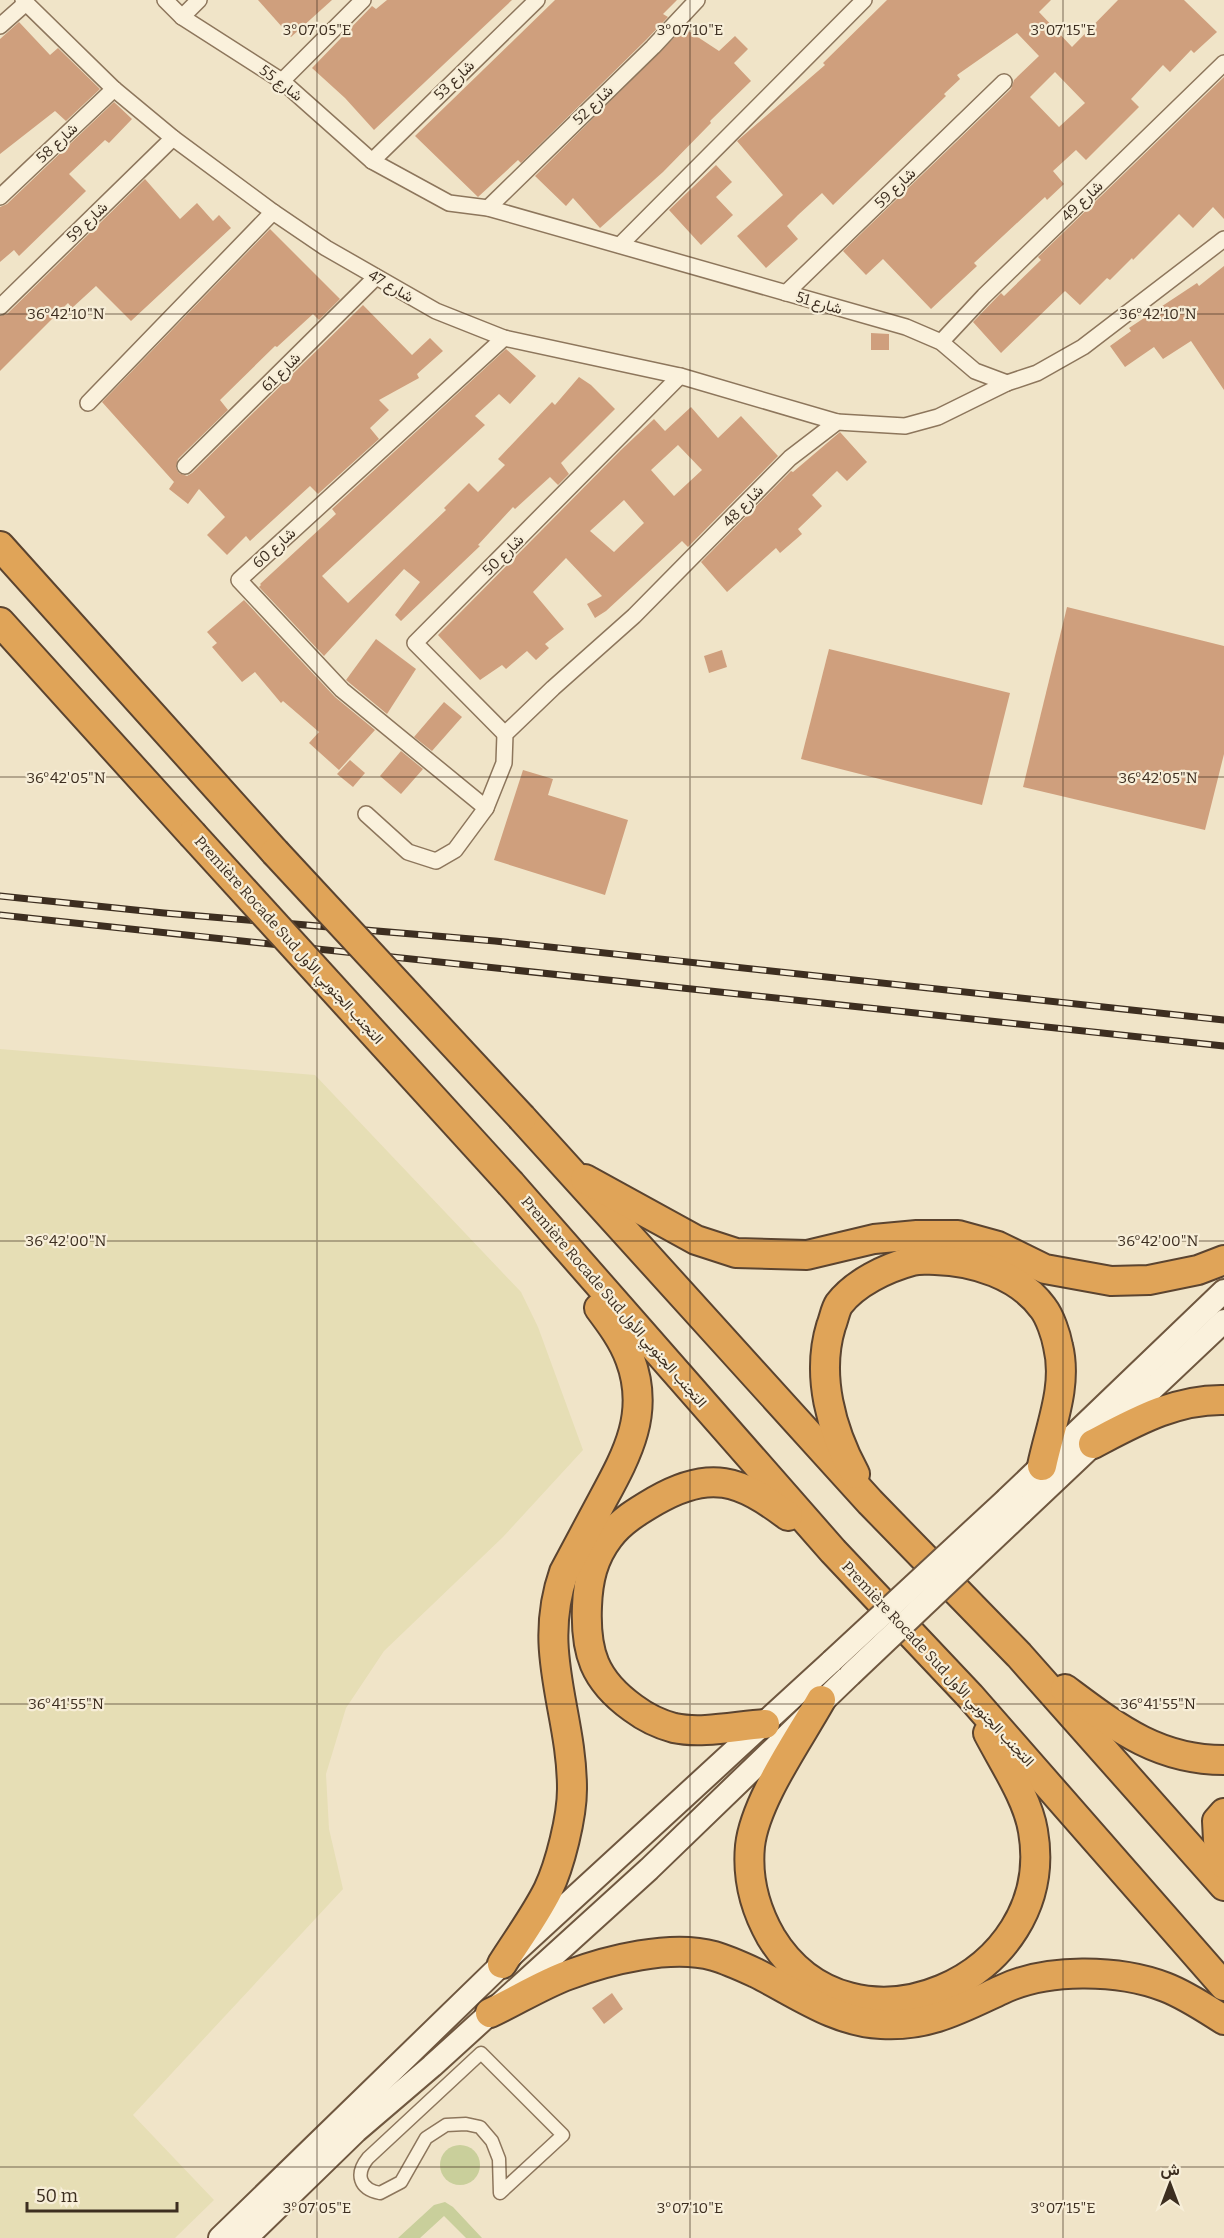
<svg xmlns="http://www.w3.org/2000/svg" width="1224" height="2238" viewBox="0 0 1224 2238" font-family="Bitter,Vazirmatn,serif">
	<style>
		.farmland { fill: #e6deb5 }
		.green { fill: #c9cf9b }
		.building { fill: #cf9f7d; fill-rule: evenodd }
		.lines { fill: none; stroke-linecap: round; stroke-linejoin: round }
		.pedestrian-casing { stroke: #8d765c; stroke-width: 15 }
		.minor-casing { stroke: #8d765c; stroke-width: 18 }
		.secondary-casing { stroke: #6f573f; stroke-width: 26 }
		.motorway-casing { stroke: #5b4430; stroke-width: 32 }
		.pedestrian { stroke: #faf1dc; stroke-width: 12 }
		.minor { stroke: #faf1dc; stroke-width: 15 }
		.secondary { stroke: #faf1dc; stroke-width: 22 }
		.motorway { stroke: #e0a458; stroke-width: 28 }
		.rail-casing { stroke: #3d2e20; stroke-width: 7 }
		.rail { stroke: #f7eed8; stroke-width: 4.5; stroke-dasharray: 14; stroke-linecap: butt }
		.secondary-bridge-casing { stroke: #6f573f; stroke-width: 26; stroke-linecap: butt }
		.motorway-bridge-casing { stroke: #5b4430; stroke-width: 32; stroke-linecap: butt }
		.secondary-bridge { stroke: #faf1dc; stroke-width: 22 }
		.motorway-bridge { stroke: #e0a458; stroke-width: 28 }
		.ticks { fill: none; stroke: #3d2e20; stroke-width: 1.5; stroke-opacity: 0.45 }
		.labels { text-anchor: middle; stroke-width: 4.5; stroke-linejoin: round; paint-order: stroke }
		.street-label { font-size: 15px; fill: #3d2e20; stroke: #f7eed8 }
		.ticks-label { font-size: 15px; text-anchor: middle; fill: #3d2e20; stroke: #f7eed8; stroke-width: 4.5; stroke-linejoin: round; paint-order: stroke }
	</style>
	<rect width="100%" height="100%" fill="#f0e4c8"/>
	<polygon class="farmland" points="0,1049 315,1075 521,1292 538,1327 583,1450 503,1537 384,1651 346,1708 326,1774 329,1829 343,1889 133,2115 214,2200 175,2238 0,2238"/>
	<g class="green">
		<circle cx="460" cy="2165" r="20"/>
		<polygon points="445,2202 453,2207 482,2238 466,2238 444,2216 420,2238 398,2238 434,2205"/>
	</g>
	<g class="building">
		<polygon points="258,0 332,0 291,37"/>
		<polygon points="387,0 512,0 374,130 345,98 312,68 372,6 376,9"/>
		<polygon points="555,0 677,0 663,14 668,17 646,40 521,163 518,160 478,197 415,136"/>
		<path d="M 887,0 L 1051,0 L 1039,12 L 1072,47 L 1118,0 L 1184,0 L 1217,32 L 1194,53 L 1191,50 L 1170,72 L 1163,65 L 1131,99 L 1139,107 L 1086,160 L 1076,150 L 1053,171 L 1064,184 L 1047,200 L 1045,197 L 974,263 L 977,266 L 931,309 L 883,259 L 866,275 L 843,251 L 1011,89 L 1014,80 L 1039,56 L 1017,33 L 957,75 L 960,79 L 944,94 L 946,96 L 833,205 L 822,193 L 798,215 L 787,226 L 798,239 L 766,268 L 737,236 L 783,195 L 737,141 L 825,65 L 823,63 ZM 1055,72 L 1085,103 L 1059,127 L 1030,97 Z"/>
		<polygon points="19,22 50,55 58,48 100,89 66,121 55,111 0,154 0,39"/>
		<polygon points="684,28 719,51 735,36 748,49 734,63 751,81 710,121 711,123 663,172 600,228 573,198 566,206 535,176"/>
		<polygon points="1224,77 1224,219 1213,207 1193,228 1179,214 1133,260 1132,258 1110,280 1107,278 1080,305 1065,291 1001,353 973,322 1001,293 1004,296 1041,260 1038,257"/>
		<polygon points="114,102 132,119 109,143 105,140 69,174 86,191 19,256 14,250 0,262 0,207 7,204"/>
		<polygon points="716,165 732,182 716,197 733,215 701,245 669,210"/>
		<polygon points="145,179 180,219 197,203 213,221 219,215 231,228 131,321 96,286 72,308 68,303 0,371 0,316 7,314"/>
		<polygon points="270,229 340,299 319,320 313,314 277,347 275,346 220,400 228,410 178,459 176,468 179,473 187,476 192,473 363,305 412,355 430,338 443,351 417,374 419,378 379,400 389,410 370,428 379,439 318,494 310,486 250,541 246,536 227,555 207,535 225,517 199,489 188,504 169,489 174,482 102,402"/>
		<polygon points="1224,266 1224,390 1191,341 1163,359 1154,347 1125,367 1110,346 1131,331 1129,328 1197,283 1199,286"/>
		<polygon points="871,333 889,334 889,350 871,350"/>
		<polygon points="506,349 536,376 510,404 499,394 475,416 485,425 322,576 348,603 446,510 444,508 469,483 478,492 505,465 498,459 552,402 555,405 579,377 591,385 615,409 561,463 569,474 558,485 550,477 515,509 513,507 478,545 480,546 401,621 395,615 420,582 404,569 324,656 259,587 261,585 260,584 336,514 332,509"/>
		<path d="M 691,407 L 718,438 L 741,416 L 778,456 L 688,547 L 682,541 L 606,611 L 595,618 L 587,604 L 602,596 L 566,558 L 533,592 L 564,629 L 545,644 L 549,648 L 536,660 L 527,651 L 506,669 L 502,665 L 480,680 L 438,635 L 621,450 L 654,419 L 665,431 ZM 678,445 L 702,470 L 674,496 L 651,470 ZM 624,500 L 644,523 L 614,552 L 590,531 Z"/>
		<polygon points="840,432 867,462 847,481 837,471 812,495 822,506 798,529 802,534 780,553 776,548 727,592 701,562 791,471 793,472"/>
		<polygon points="244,600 335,697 375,730 339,770 309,743 319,732 283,701 281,703 255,672 242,682 212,647 217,643 207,632"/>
		<polygon points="1067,607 1224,646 1224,754 1205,830 1023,787"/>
		<polygon points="376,639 416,669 387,714 346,680"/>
		<polygon points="829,649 1010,693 982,805 801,759"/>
		<polygon points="722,650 727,667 709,673 704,656"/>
		<polygon points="444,702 462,717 432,751 414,737"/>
		<polygon points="401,751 423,769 401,794 380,776"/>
		<polygon points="350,760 365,773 353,787 337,774"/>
		<polygon points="523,770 553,779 548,795 628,820 605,895 494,860"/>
		<polygon points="612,1993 623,2009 604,2024 592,2008"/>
	</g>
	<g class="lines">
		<defs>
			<path id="pedestrian" d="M 481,2053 L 563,2135 L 500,2193 L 499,2159 L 492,2141 L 480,2127 L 466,2124 L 446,2125 L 426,2138 L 401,2182 L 380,2193 C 359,2189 355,2174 368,2158 Z"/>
			<g id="minor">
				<polyline points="23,0 114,89 173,138 273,212 326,248 436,311 504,338 680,376 837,422"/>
				<polyline points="165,0 182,17 282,81 372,161 449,203 488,208 906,327 941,342 975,371 1007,383"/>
				<polyline points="182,17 199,0"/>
				<polyline points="0,26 26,3"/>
				<polyline points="282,81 363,0"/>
				<polyline points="372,161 537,0"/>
				<polyline points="0,197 114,89"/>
				<polyline points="488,208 653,47 697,0"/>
				<polyline points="620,245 864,0"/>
				<polyline points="786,293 1004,82"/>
				<polyline points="0,307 173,138"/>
				<polyline points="941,342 984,296 1224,63"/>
				<polyline points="88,403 273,212"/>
				<polyline points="185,466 376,277"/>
				<polyline points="505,734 415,643 680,376"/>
				<polyline points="486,808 342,690 239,580 504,338"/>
				<polyline points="366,814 408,852 436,861 455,850 486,808 504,763 505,734 553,688 634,616 790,458 837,422 905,426 938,417 1007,383 1037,373 1083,347 1224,239"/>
			</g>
			<g id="secondary">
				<polyline points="1007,1499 1224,1291"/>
				<polyline points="1021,1513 1224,1321"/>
				<polyline points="220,2238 502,1964 832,1661"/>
				<polyline points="246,2238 356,2131 432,2066 649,1869 850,1675"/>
			</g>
			<g id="motorway">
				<polyline points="0,546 275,852"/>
				<polyline points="0,622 192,834"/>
				<polyline points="522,1118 870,1502 1019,1655 1224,1886"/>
				<polyline points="585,1179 696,1240 736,1253 807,1255 874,1239 917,1235 958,1235 998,1246 1045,1269 1111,1281 1149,1280 1198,1270 1224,1260"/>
				<polyline points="511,1184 833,1551 970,1696 1224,1986"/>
				<path d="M 1093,1444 C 1135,1422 1175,1399 1224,1400"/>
				<path d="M 855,1474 C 831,1430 816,1375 831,1326 C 834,1319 835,1310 839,1304 C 855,1283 886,1268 912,1261 C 919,1259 928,1260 935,1260 C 974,1261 1019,1275 1043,1308 C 1050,1317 1056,1335 1058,1346 C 1068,1386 1050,1427 1042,1466"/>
				<path d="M 1065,1689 C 1116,1727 1157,1760 1224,1760"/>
				<path d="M 821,1700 C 798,1741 755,1801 750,1846 C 747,1878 755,1909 771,1937 C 852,2070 1059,1979 1033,1831 C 1028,1799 1003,1762 988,1733"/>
				<path d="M 765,1724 C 736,1726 702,1734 674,1728 C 659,1724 645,1717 633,1708 C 594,1680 585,1652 587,1606 C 588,1580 593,1558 609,1537 C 621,1521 638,1511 655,1501 C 710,1469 740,1480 788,1516"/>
				<polyline points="1224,1813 1217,1821 1218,1840 1224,1864"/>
				<path d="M 502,1964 C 517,1940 535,1916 548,1890 C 560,1865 572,1817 572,1789 C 572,1711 536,1652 564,1572 C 577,1548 590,1523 603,1499 C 628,1453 650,1412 630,1359 C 623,1340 611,1324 599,1308"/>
				<path d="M 490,2013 C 516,2001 541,1985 568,1975 C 608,1960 671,1944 714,1956 C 728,1960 743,1967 756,1973 C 796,1993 835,2022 881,2024 C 928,2027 960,2009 1001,1990 C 1046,1968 1118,1969 1165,1987 C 1186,1995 1205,2008 1224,2020"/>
			</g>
		</defs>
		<use href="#pedestrian" class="pedestrian-casing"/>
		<use href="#minor" class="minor-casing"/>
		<use href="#secondary" class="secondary-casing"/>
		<use href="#motorway" class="motorway-casing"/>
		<use href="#pedestrian" class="pedestrian"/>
		<use href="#minor" class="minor"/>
		<use href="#secondary" class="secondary"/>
		<use href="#motorway" class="motorway"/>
		<defs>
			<g id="rail">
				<polyline points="0,896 164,913 495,941 1224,1020"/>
				<polyline points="0,915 1224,1046"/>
			</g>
		</defs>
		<use href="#rail" class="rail-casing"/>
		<use href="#rail" class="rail"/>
		<defs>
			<g id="secondary-bridge">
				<polyline points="832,1661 1007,1499"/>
				<polyline points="850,1675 1021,1513"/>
			</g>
			<g id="motorway-bridge">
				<polyline points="192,834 511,1184"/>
				<polyline points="275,852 522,1118"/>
			</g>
		</defs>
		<use href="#secondary-bridge" class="secondary-bridge-casing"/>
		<use href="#motorway-bridge" class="motorway-bridge-casing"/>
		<use href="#secondary-bridge" class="secondary-bridge"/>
		<use href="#motorway-bridge" class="motorway-bridge"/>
	</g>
	<path class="ticks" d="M 317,0 L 317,2238M 690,0 L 690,2238M 1063,0 L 1063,2238M 0,314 L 1224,314M 0,777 L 1224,777M 0,1241 L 1224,1241M 0,1704 L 1224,1704M 0,2167 L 1224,2167"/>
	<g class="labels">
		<g class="street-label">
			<text transform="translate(454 80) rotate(-44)" y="5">شارع 53</text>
			<text transform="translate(281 83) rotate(37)" y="5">شارع 55</text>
			<text transform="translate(593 105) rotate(-44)" y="5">شارع 52</text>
			<text transform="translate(57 143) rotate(-43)" y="5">شارع 58</text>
			<text transform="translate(895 188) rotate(-44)" y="5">شارع 59</text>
			<text transform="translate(1082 201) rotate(-44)" y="5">شارع 49</text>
			<text transform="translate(87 222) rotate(-44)" y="5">شارع 59</text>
			<text transform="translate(391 286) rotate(30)" y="5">شارع 47</text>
			<text transform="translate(819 303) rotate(16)" y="5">شارع 51</text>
			<text transform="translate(281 372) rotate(-45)" y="5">شارع 61</text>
			<text transform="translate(743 506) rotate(-46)" y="5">شارع 48</text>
			<text transform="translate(274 548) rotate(-42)" y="5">شارع 60</text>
			<text transform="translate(503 555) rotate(-45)" y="5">شارع 50</text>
			<text transform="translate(289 940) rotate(48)" y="5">Première Rocade Sud التجنب الجنوبي الأول</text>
			<text transform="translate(614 1302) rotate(49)" y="5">Première Rocade Sud التجنب الجنوبي الأول</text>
			<text transform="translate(938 1664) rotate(47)" y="5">Première Rocade Sud التجنب الجنوبي الأول</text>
		</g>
	</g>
	<g class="ticks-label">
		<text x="317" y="35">3°07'05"E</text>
		<text x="690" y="35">3°07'10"E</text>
		<text x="1063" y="35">3°07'15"E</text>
		<text x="66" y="319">36°42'10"N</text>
		<text x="1158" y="319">36°42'10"N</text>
		<text x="66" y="783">36°42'05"N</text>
		<text x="1158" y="783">36°42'05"N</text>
		<text x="66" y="1246">36°42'00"N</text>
		<text x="1158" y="1246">36°42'00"N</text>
		<text x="66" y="1709">36°41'55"N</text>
		<text x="1158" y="1709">36°41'55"N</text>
		<text x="317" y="2213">3°07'05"E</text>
		<text x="690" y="2213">3°07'10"E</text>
		<text x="1063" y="2213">3°07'15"E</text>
	</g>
	<g transform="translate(1170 2184)" stroke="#f7eed8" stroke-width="4.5" paint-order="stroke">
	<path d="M0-4.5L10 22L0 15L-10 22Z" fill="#3d2e20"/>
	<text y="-9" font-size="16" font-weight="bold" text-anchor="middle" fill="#3d2e20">ش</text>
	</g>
	<path d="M27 2202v9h150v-9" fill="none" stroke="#3d2e20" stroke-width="3"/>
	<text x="36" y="2202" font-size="18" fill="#3d2e20" stroke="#f7eed8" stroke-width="4.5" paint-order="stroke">50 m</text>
</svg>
